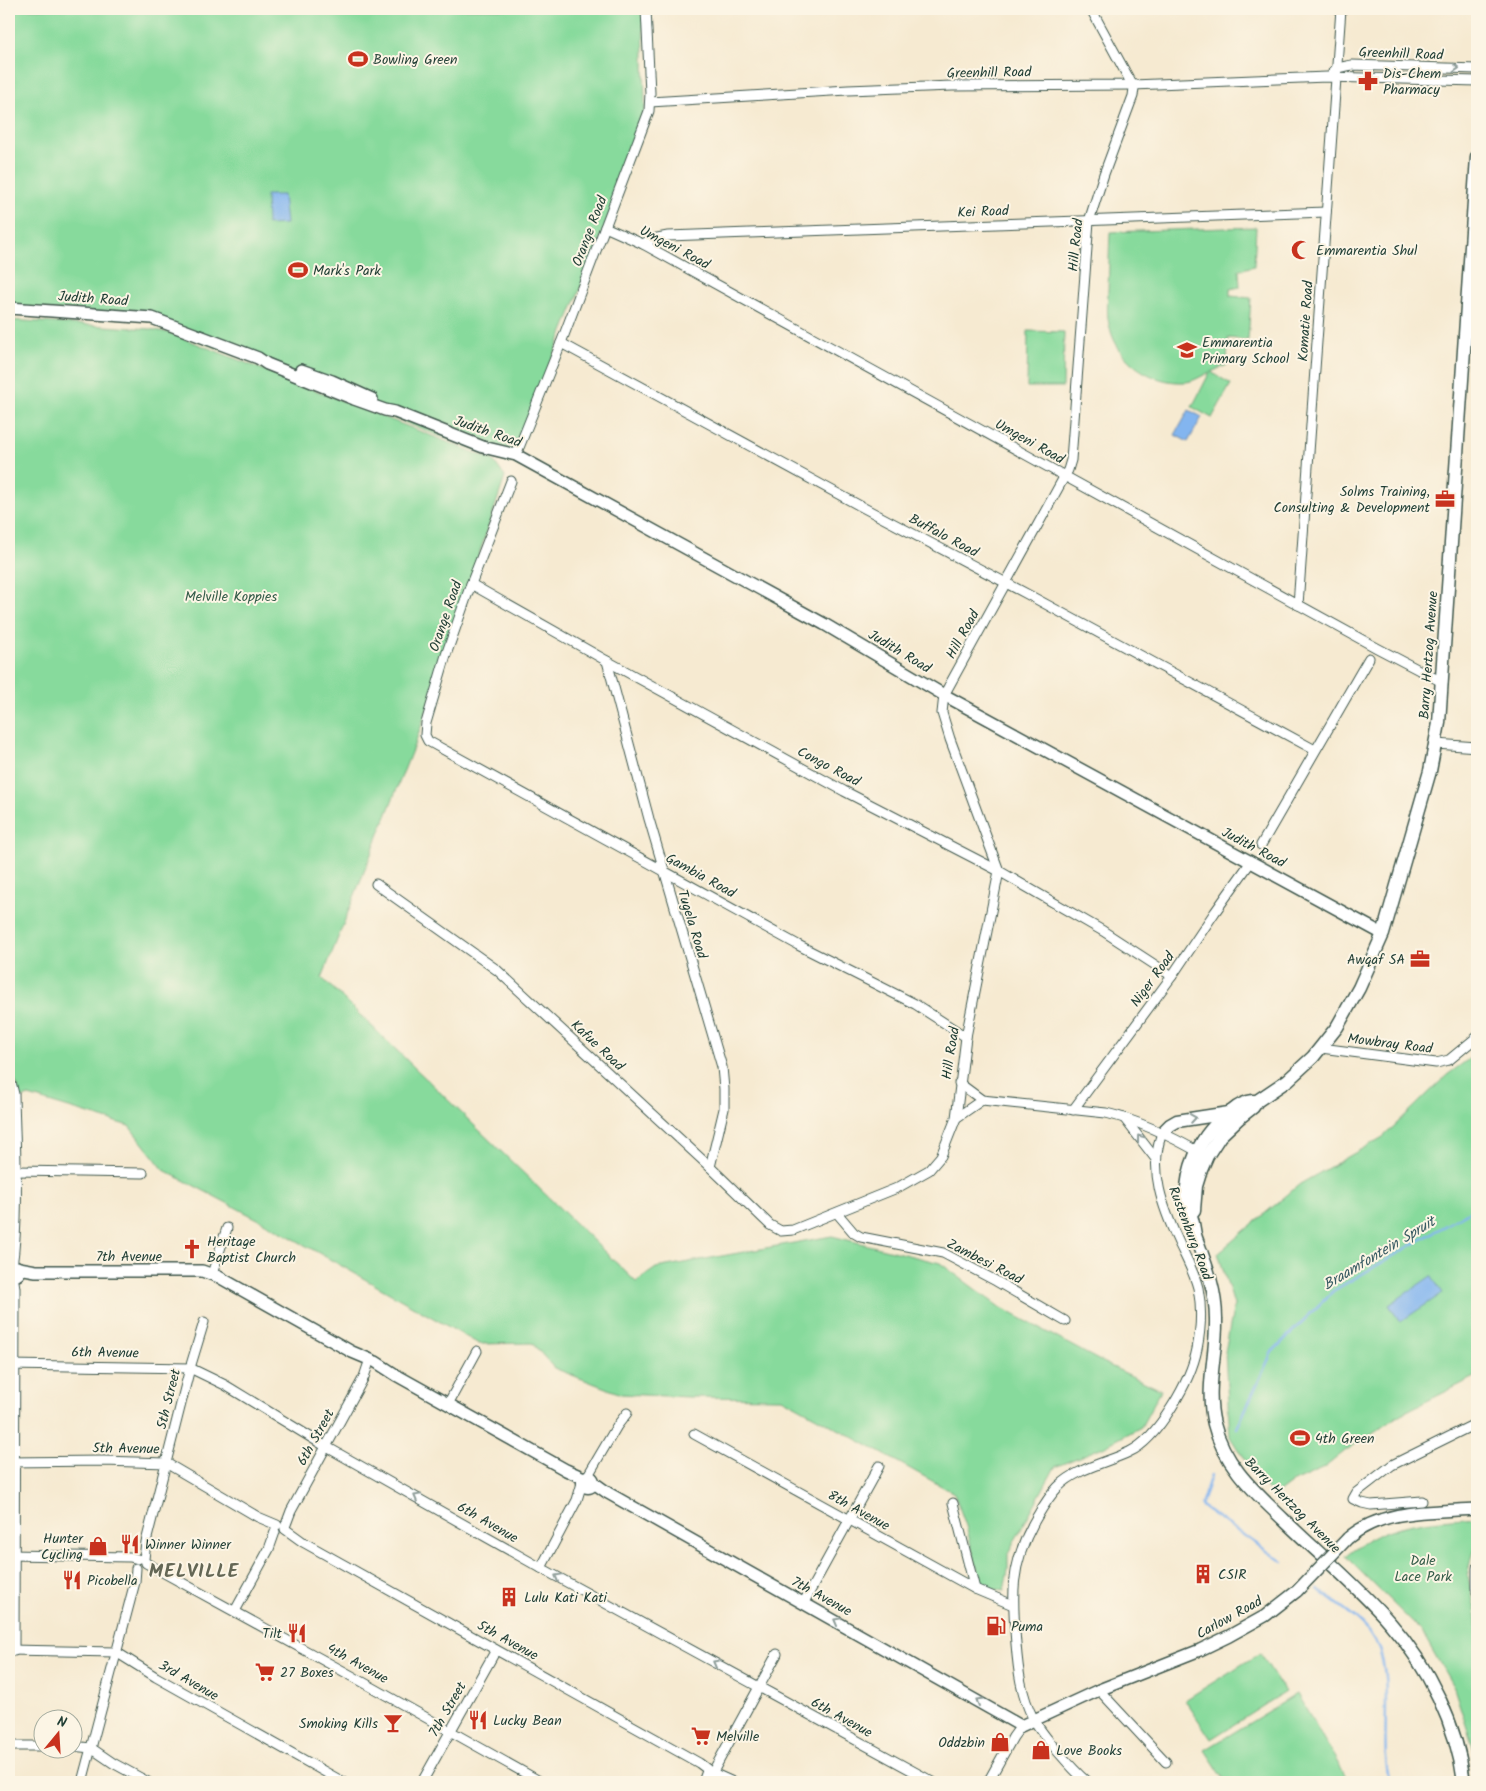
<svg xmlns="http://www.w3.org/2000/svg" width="1486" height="1791" viewBox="0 0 1486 1791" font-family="Kalam,sans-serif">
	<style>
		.green { fill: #87da9c; stroke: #538c68 }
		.water { fill: #83b5ef; stroke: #517992 }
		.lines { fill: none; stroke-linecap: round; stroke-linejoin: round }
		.stream { stroke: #83b5ef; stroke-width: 2.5 }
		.minor-casing { stroke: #3f574c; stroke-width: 11 }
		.tertiary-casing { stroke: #3f574c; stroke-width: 14 }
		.secondary-casing { stroke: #3f574c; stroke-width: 15 }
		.minor { stroke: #fff; stroke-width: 9 }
		.tertiary { stroke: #fff; stroke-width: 11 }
		.secondary { stroke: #fff; stroke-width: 12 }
		.tertiary-bridge-casing { stroke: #3f574c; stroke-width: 14; stroke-linecap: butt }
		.tertiary-bridge { stroke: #fff; stroke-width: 11 }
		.oneway { stroke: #8f9e9a }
		.labels { text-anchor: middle; stroke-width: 4; stroke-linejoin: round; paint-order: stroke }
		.street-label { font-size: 14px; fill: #1f3d34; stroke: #fcf5e5 }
		.poi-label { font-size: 14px; fill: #1f3d34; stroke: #fcf5e5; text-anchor: start }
		.park-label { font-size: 14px; fill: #345c49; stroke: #fcf5e5 }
		.water-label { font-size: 15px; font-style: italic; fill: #385b63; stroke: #fcf5e5 }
		.district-label { font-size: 19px; font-weight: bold; letter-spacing: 1px; fill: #646755; stroke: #fcf5e5 }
	</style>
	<rect width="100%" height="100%" fill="#fcf5e5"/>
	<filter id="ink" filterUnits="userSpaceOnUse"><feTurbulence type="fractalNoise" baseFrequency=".02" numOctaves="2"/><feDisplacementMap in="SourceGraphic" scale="10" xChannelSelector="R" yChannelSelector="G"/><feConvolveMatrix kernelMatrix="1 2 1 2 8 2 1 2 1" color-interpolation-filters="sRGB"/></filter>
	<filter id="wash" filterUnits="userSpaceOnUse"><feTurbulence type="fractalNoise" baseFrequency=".0096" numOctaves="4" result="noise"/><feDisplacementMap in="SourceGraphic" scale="20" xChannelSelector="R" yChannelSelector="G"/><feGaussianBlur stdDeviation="1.12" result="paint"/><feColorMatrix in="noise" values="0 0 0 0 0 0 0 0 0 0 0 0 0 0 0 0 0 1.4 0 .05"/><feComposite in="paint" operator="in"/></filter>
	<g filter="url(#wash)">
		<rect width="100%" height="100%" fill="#f6ead1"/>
		<g class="green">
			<polygon points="9,9 643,9 645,109 603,232 510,464 139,317 9,307"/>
			<path d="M 1256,227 L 1254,266 L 1239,270 L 1240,287 L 1230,289 L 1230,296 L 1251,298 L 1248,340 L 1228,338 L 1227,365 L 1211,372 L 1231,384 L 1212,418 L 1192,407 L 1210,372 C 1203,375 1193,382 1185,382 C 1151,384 1118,361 1110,328 C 1106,315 1108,303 1108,290 C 1109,270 1109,251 1110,232 Z"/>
			<polygon points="9,320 150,329 170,333 493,460 505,477 420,730 322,978 636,1282 656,1268 832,1236 940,1263 998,1306 1104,1363 1161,1390 1141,1427 1103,1447 1055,1467 1008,1553 1008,1570 1004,1591 992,1589 981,1583 966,1526 954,1493 782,1398 689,1397 621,1394 554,1368 532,1343 479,1344 273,1227 164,1170 129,1126 29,1096 16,1100 18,1087 9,1070"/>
			<polygon points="1028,331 1064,332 1063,387 1027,387"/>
			<polygon points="1477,1053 1477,1376 1401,1414 1345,1451 1324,1468 1291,1483 1275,1495 1257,1479 1230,1437 1225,1352 1234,1305 1218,1253 1300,1184 1383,1137 1447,1075"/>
			<path d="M 1477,1517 L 1477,1546 L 1473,1554 L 1468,1576 L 1477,1620 L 1477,1759 L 1454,1688 L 1422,1632 L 1345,1556 C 1384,1522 1428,1521 1477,1517 Z"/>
			<polygon points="1260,1653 1285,1692 1211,1739 1185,1700"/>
			<polygon points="1297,1694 1349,1782 1226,1782 1205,1750"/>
		</g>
		<g class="water">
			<polygon points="266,195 283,195 286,224 267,225"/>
			<polygon points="1189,410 1202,417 1188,442 1175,435"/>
			<polygon points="1431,1276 1443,1293 1400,1322 1389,1305"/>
		</g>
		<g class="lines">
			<g class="stream">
				<polyline points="1237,1428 1272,1352 1333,1291 1477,1207"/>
				<polyline points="1211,1475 1201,1506 1283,1562"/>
				<path d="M 1318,1589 C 1335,1603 1357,1616 1370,1633 C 1399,1671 1377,1737 1390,1782"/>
			</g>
		</g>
	</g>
	<g filter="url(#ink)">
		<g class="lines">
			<defs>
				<g id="minor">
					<polyline points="1333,72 1337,68 1352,65 1477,69"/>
					<polyline points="650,102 848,90 952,86 1133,85 1327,77 1477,81"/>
					<polyline points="605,227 643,244 1377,648 1442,682"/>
					<polyline points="643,244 652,239 668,236 1326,212"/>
					<polyline points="561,343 864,508 1027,594 1315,750"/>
					<polyline points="516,455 561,343 649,111 650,93 646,9"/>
					<polyline points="511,481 471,584 446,655 426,723 425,735 428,741 798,945 915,1004 966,1037"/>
					<polyline points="471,584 607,661 844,791 999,871 1103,931 1172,976"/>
					<polyline points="1298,605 1341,9"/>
					<polyline points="607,661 649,819 722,1067 724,1089 724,1109 710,1167"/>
					<polyline points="1436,744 1477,747"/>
					<polyline points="1261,845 1369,658"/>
					<polyline points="376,884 497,970 710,1167 770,1225 781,1231 793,1230 897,1188 929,1170 941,1156 956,1118 966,1037 999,871 950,739 942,713 944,695 1068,470 1071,460 1089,221 1104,174 1133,96 1134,88 1091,9"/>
					<polyline points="1321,1048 1436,1063 1449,1060 1477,1037"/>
					<path d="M 959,1083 L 982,1100 L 1106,1113 C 1140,1121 1171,1136 1202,1154"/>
					<path d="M 9,1084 L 12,1086 L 14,1094 C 15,1150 20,1211 12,1267"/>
					<polyline points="1073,1110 1172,976 1215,912 1250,863"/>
					<polyline points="956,1118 982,1100"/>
					<polyline points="1124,1118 1155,1158"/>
					<polyline points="16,1171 143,1173"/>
					<polyline points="837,1213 854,1233 861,1237 943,1253 996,1281 1065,1321"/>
					<polyline points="212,1274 227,1228"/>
					<polyline points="13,1275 15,1288 14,1651"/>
					<polyline points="9,1365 190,1368 225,1385 325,1446 541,1568 933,1782"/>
					<polyline points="448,1404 477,1351"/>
					<polyline points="694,1434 975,1589 1013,1605"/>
					<polyline points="9,1462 104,1461 166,1463 258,1517 277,1525"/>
					<polyline points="587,1477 617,1426 627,1413"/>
					<polyline points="1422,1501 1371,1505 1362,1503 1353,1499 1357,1492 1392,1465 1477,1423"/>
					<polyline points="953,1503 975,1589"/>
					<polyline points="285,1527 291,1511 364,1377 368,1365"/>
					<polyline points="285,1529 303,1542 699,1763 707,1769"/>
					<polyline points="9,1555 130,1557 138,1559"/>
					<polyline points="144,1559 146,1542 190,1368 204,1322"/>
					<polyline points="146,1563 352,1676 541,1782"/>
					<polyline points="541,1568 577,1500 582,1483"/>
					<polyline points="1477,1568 1477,1592"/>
					<polyline points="804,1602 879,1466"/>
					<polyline points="235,1611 269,1549 275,1532"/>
					<polyline points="9,1650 116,1652 156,1677 343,1782"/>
					<polyline points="1099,1690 1166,1762"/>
					<polyline points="9,1746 42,1746"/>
					<polyline points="72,1746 91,1748 113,1763 148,1782"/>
					<polyline points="715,1768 777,1654"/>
					<polyline points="713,1773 733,1782"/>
					<polyline points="82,1782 135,1582 136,1568"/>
					<polyline points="422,1782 496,1650"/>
					<polyline points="703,1782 707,1771"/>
					<polyline points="988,1782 1013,1737 1021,1726"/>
					<path d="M 1087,1782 C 1072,1769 1042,1735 1033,1718 C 1021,1695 1018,1669 1016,1644 C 1012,1596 1010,1566 1034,1522 C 1041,1510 1048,1497 1058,1487 C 1077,1468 1106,1463 1129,1452 C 1158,1439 1191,1380 1197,1349 C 1201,1329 1202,1308 1198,1288 C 1194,1272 1186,1258 1179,1243 C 1163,1208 1148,1170 1162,1133"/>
				</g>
				<g id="tertiary">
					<polyline points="9,308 152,318 258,358 267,364 354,399 385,410 395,412 483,447 516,455 824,624 944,695 1383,934"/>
					<polyline points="301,370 332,381 372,399"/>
					<circle cx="15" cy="1271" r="4.5"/>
					<polyline points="19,1268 36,1271 202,1271 219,1277 352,1352 371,1360"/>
					<polyline points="376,1362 396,1375 566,1470 584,1478"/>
					<circle cx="588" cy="1482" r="5.5"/>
					<polyline points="594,1483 608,1493 1021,1726 1099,1690 1200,1650 1229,1636 1265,1616 1297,1591"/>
					<path d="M 1348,1538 C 1383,1508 1434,1512 1477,1509"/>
				</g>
				<g id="secondary">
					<path d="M 1253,1101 C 1245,1102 1238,1106 1232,1111 C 1199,1133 1183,1172 1187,1211 C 1194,1216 1193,1230 1196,1238 C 1206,1265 1216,1290 1216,1319 C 1217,1354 1205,1388 1214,1424 C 1224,1465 1255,1492 1284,1520 C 1319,1554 1358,1586 1390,1623 C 1428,1666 1457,1725 1464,1782"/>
					<polyline points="1162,1133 1170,1125 1177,1121 1229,1113"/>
					<polyline points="1191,1214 1194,1210 1196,1186 1201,1170 1207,1156 1220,1136 1239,1118 1253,1107 1257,1101 1288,1080 1313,1057 1337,1027 1359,988 1383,934 1430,771 1439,723 1443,662 1477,157"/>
				</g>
			</defs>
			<use href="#minor" class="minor-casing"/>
			<use href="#tertiary" class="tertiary-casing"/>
			<use href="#secondary" class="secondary-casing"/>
			<use href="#minor" class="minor"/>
			<use href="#tertiary" class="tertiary"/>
			<use href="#secondary" class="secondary"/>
			<defs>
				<polyline id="tertiary-bridge" points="1297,1591 1348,1538"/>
			</defs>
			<use href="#tertiary-bridge" class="tertiary-bridge-casing"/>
			<use href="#tertiary-bridge" class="tertiary-bridge"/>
		</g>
		<defs><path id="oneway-chevron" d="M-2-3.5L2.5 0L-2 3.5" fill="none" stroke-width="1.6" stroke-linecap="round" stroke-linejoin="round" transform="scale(1.25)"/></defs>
		<g class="oneway">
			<use href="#oneway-chevron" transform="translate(1456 68) rotate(3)"/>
			<use href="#oneway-chevron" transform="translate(1193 1118) rotate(-9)"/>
			<use href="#oneway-chevron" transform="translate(1140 1138) rotate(-127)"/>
			<use href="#oneway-chevron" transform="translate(417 1497) rotate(-151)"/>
			<use href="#oneway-chevron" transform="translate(558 1577) rotate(-151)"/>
			<use href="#oneway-chevron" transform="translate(837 1621) rotate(-151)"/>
			<use href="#oneway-chevron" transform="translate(716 1663) rotate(-151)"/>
			<use href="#oneway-chevron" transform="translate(979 1701) rotate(-150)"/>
		</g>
	</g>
	<defs>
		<symbol id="stadium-bare" viewBox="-9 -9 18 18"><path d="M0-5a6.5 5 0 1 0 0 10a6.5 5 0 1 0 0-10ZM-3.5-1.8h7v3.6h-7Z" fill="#c8321e" stroke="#fcf5e5" stroke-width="2.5" paint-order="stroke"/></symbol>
		<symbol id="pharmacy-bare" viewBox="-9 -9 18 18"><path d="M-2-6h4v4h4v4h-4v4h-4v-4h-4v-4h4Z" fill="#c8321e" stroke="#fcf5e5" stroke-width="2.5" paint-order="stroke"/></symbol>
		<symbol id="mosque-bare" viewBox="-9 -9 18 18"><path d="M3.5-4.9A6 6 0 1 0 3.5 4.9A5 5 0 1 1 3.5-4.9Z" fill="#c8321e" stroke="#fcf5e5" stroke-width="2.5" paint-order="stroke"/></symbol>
		<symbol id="school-bare" viewBox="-9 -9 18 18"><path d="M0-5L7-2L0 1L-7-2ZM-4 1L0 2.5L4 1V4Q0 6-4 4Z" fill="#c8321e" stroke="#fcf5e5" stroke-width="2.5" paint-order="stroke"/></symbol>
		<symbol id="office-bare" viewBox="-9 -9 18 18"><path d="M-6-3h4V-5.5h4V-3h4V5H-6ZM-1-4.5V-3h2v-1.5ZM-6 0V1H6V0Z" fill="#c8321e" stroke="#fcf5e5" stroke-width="2.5" paint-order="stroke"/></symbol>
		<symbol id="church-bare" viewBox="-9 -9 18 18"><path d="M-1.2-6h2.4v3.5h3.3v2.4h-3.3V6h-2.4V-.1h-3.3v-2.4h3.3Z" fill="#c8321e" stroke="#fcf5e5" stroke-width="2.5" paint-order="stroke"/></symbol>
		<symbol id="restaurant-bare" viewBox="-9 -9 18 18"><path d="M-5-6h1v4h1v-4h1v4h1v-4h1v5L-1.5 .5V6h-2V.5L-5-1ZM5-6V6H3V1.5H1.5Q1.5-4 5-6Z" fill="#c8321e" stroke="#fcf5e5" stroke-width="2.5" paint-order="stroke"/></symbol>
		<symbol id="shop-bare" viewBox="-9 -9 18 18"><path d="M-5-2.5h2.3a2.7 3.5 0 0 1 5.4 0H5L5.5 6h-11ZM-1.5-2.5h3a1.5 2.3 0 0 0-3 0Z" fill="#c8321e" stroke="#fcf5e5" stroke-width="2.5" paint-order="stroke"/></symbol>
		<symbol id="building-bare" viewBox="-9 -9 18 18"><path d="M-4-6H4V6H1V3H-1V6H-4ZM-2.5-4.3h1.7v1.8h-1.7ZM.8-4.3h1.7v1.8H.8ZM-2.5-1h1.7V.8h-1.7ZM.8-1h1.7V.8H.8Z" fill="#c8321e" stroke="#fcf5e5" stroke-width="2.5" paint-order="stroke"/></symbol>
		<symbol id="fuel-bare" viewBox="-9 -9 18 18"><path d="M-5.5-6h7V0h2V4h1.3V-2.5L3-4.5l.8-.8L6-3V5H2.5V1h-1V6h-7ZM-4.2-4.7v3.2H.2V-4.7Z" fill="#c8321e" stroke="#fcf5e5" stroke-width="2.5" paint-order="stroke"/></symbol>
		<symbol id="supermarket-bare" viewBox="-9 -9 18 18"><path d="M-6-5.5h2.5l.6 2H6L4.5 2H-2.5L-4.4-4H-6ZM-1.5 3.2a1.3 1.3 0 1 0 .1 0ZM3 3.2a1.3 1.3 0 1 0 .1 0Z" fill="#c8321e" stroke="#fcf5e5" stroke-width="2.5" paint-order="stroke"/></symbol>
		<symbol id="bar-bare" viewBox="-9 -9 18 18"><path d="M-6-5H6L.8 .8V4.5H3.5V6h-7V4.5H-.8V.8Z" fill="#c8321e" stroke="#fcf5e5" stroke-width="2.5" paint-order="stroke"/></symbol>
	</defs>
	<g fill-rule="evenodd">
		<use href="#stadium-bare" x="344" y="45" width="28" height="28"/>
		<use href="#pharmacy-bare" x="1354" y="67" width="28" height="28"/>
		<use href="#mosque-bare" x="1287" y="236" width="28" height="28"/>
		<use href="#stadium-bare" x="284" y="256" width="28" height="28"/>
		<use href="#school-bare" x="1173" y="336" width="28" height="28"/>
		<use href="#office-bare" x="1431" y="485" width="28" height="28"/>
		<use href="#office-bare" x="1406" y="945" width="28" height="28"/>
		<use href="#church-bare" x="178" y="1235" width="28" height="28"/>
		<use href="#stadium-bare" x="1286" y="1424" width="28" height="28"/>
		<use href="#restaurant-bare" x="116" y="1530" width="28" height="28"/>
		<use href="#shop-bare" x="84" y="1532" width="28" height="28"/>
		<use href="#building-bare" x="1189" y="1560" width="28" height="28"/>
		<use href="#restaurant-bare" x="58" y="1566" width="28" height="28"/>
		<use href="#building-bare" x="495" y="1583" width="28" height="28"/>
		<use href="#fuel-bare" x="982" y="1612" width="28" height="28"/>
		<use href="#restaurant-bare" x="283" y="1619" width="28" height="28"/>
		<use href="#supermarket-bare" x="251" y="1658" width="28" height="28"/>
		<use href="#restaurant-bare" x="464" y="1706" width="28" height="28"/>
		<use href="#bar-bare" x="379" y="1709" width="28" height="28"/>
		<use href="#supermarket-bare" x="687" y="1722" width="28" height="28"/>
		<use href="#shop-bare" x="986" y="1728" width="28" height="28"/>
		<use href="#shop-bare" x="1027" y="1736" width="28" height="28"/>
	</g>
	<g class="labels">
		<g class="street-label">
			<text transform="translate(1401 53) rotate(2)" y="5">Greenhill Road</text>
			<text transform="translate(989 72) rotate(-1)" y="5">Greenhill Road</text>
			<text transform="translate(983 211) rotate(-2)" y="5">Kei Road</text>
			<text transform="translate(589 231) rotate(-69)" y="5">Orange Road</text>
			<text transform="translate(1075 245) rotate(-84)" y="5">Hill Road</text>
			<text transform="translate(675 247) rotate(28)" y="5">Umgeni Road</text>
			<text transform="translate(93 298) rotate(4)" y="5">Judith Road</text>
			<text transform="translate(1305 321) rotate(-86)" y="5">Komatie Road</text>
			<text transform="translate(488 431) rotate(19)" y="5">Judith Road</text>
			<text transform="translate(1030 441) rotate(29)" y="5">Umgeni Road</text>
			<text transform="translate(944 535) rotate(28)" y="5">Buffalo Road</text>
			<text transform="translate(445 616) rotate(-71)" y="5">Orange Road</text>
			<text transform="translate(962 634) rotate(-61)" y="5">Hill Road</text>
			<text transform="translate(900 651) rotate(31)" y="5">Judith Road</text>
			<text transform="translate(1428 655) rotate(-86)" y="5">Barry Hertzog Avenue</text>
			<text transform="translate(829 766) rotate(28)" y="5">Congo Road</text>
			<text transform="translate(1254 847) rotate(28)" y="5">Judith Road</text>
			<text transform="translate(701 875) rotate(29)" y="5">Gambia Road</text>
			<text transform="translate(693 924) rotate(73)" y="5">Tugela Road</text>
			<text transform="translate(1152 979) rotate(-54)" y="5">Niger Road</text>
			<text transform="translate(1390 1043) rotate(7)" y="5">Mowbray Road</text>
			<text transform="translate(598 1045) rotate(43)" y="5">Kafue Road</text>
			<text transform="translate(950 1053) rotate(-81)" y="5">Hill Road</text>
			<text transform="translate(1191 1233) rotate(69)" y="5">Rustenburg Road</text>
			<text x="129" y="1261">7th Avenue</text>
			<text transform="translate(985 1261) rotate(27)" y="5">Zambesi Road</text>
			<text transform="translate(105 1352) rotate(1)" y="5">6th Avenue</text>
			<text transform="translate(168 1399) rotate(-76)" y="5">5th Street</text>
			<text transform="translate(315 1437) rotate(-61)" y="5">6th Street</text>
			<text transform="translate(126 1448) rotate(1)" y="5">5th Avenue</text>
			<text transform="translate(1293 1505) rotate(45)" y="5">Barry Hertzog Avenue</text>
			<text transform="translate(859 1510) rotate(29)" y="5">8th Avenue</text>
			<text transform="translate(488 1522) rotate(30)" y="5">6th Avenue</text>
			<text transform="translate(822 1596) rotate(29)" y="5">7th Avenue</text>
			<text transform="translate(1229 1617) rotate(-29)" y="5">Carlow Road</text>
			<text transform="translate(508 1640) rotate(29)" y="5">5th Avenue</text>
			<text transform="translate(358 1663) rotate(29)" y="5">4th Avenue</text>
			<text transform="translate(189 1680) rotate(30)" y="5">3rd Avenue</text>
			<text transform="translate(447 1709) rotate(-60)" y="5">7th Street</text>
			<text transform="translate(842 1717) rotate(29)" y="5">6th Avenue</text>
		</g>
		<g class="poi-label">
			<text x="373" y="64">Bowling Green</text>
			<text x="1383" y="78">Dis-Chem<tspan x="1383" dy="16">Pharmacy</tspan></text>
			<text x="1316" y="255">Emmarentia Shul</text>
			<text x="313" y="275">Mark's Park</text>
			<text x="1202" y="347">Emmarentia<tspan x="1202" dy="16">Primary School</tspan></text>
			<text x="1430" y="496" text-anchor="end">Solms Training,<tspan x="1430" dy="16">Consulting &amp; Development</tspan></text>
			<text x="1405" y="964" text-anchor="end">Awqaf SA</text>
			<text x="207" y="1246">Heritage<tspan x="207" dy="16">Baptist Church</tspan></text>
			<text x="1315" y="1443">4th Green</text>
			<text x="83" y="1543" text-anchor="end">Hunter<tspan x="83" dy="16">Cycling</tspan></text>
			<text x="145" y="1549">Winner Winner</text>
			<text x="1218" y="1579">CSIR</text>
			<text x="87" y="1585">Picobella</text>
			<text x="524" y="1602">Lulu Kati Kati</text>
			<text x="1011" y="1631">Puma</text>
			<text x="282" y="1638" text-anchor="end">Tilt</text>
			<text x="280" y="1677">27 Boxes</text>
			<text x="493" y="1725">Lucky Bean</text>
			<text x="378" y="1728" text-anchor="end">Smoking Kills</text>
			<text x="716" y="1741">Melville</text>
			<text x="985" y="1747" text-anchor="end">Oddzbin</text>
			<text x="1056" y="1755">Love Books</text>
		</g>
		<g class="park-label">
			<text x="231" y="601">Melville Koppies</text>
			<text x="1423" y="1565">Dale<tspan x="1423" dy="16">Lace Park</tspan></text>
		</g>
		<g class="water-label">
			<text transform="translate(1379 1253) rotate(-31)" y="5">Braamfontein Spruit</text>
		</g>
		<g class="district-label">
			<text x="194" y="1577">MELVILLE</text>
		</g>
	</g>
	<rect width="1486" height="1791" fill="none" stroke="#fcf5e5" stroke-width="30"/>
	<g transform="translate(58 1734) rotate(18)"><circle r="24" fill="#fcf5e5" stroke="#a4ab9e"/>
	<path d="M0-4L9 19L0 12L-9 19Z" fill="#c8321e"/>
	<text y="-8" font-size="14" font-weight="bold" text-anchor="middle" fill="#1f3d34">N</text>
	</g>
</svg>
